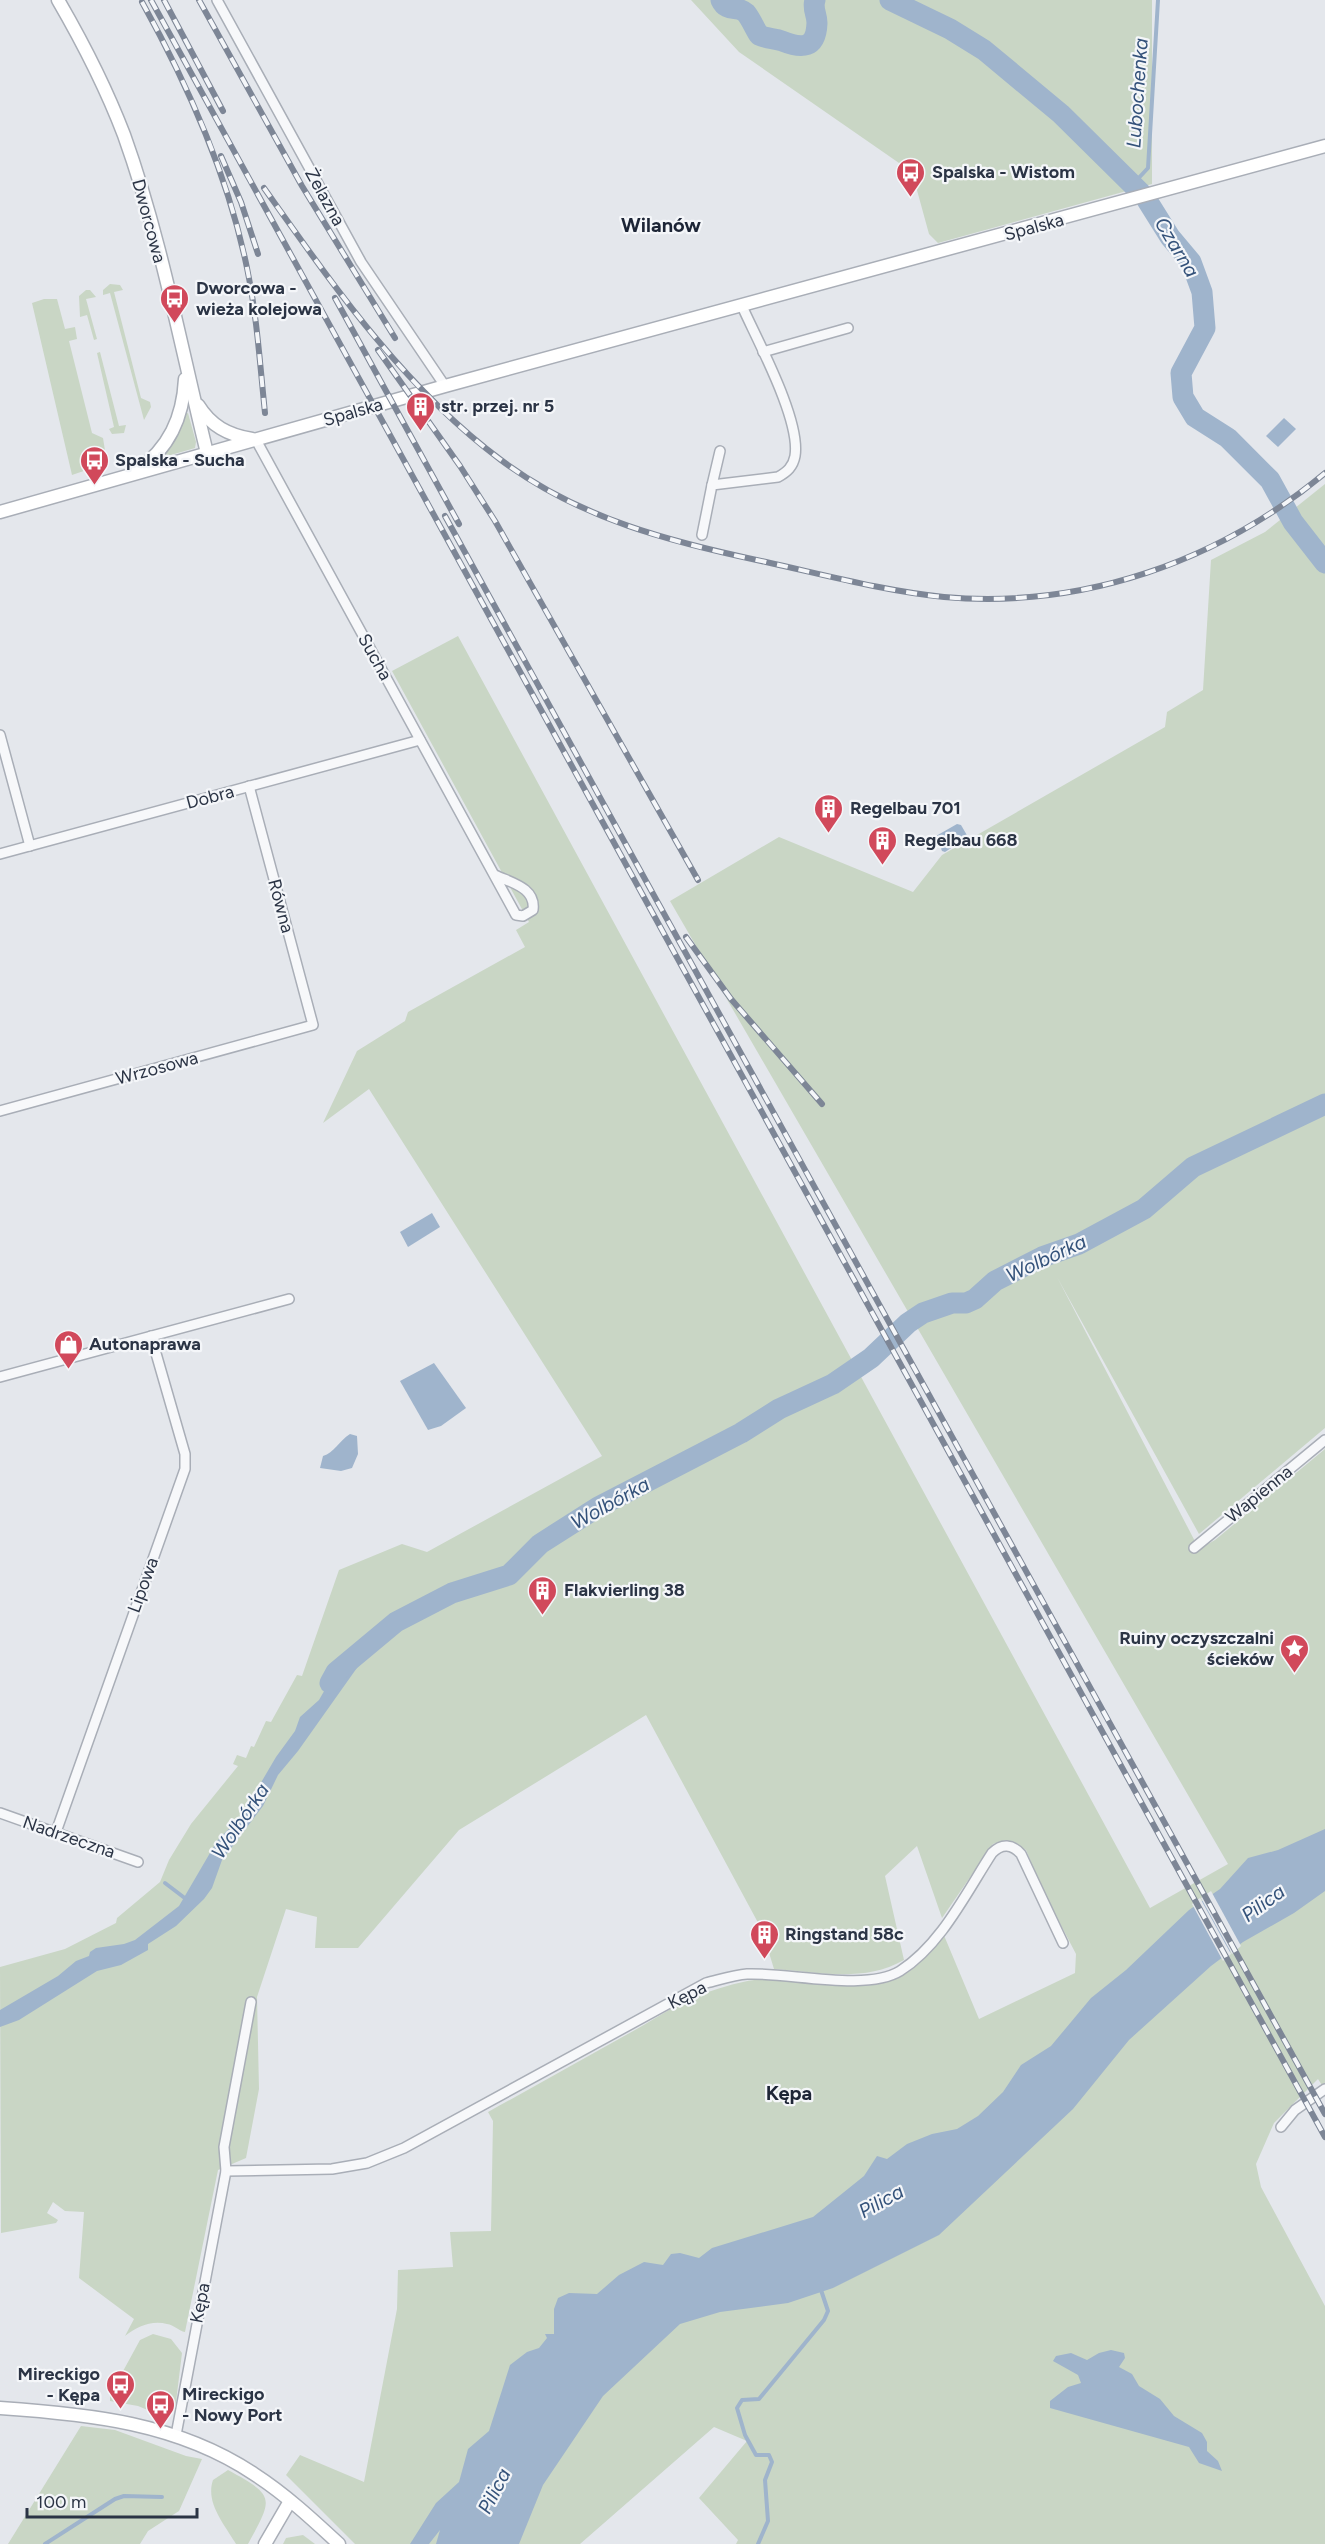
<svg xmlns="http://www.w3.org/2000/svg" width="1325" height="2544" viewBox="0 0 1325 2544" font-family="Figtree,sans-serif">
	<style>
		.green { fill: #c9d6c5 }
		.water { fill: #9fb4cc }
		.pier { fill: #e4e7ec }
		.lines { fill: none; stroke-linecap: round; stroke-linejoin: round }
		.stream { stroke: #9fb4cc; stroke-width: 4 }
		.river { stroke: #9fb4cc; stroke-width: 21 }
		.street-casing { stroke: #a9aeb7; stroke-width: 12 }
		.secondary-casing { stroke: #a9aeb7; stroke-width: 15 }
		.street { stroke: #f7f8fa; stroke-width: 9 }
		.secondary { stroke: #fff; stroke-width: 12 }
		.rail-casing { stroke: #7d8696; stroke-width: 6 }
		.rail { stroke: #f4f6f9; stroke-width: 4; stroke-dasharray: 11; stroke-linecap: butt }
		.labels { text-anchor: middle; stroke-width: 4.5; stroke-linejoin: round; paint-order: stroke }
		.poi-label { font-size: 18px; font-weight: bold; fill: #2b3445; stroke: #f4f6f9; text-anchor: start }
		.street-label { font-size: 18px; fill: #2b3445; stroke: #f4f6f9 }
		.water-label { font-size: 20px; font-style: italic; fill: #34527a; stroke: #f4f6f9 }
		.neighbourhood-label { font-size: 20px; font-weight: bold; fill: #1d2536; stroke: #f4f6f9 }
	</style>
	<rect width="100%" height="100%" fill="#e4e7ec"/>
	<g class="green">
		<polygon points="691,0 1152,0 1152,184 938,243 929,234 912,172 739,52"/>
		<polygon points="110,284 120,285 123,290 114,292 141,398 150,402 151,407 144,420 110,293 103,295 103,290"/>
		<polygon points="86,290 90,290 96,297 86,299 97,339 94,340 87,315 80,317 79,296"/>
		<polygon points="44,299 57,299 65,329 75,327 77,339 69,341 92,433 103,438 107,463 72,475 32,303"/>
		<polygon points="100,352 119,426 126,425 124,433 112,434 109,429 114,427 97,353"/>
		<polygon points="188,413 196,442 195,448 164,457 184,414"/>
		<path d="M 1325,484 L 1325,1428 L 1199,1534 L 1057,1277 L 1199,1549 L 1215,1540 L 1325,1449 L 1325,2090 L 1318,2079 L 1274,2123 L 1256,2164 L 1261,2187 L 1325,2306 L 1325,2544 L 736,2544 L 738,2540 L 699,2498 L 747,2441 L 714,2427 L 580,2544 L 355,2544 L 286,2475 L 300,2455 L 364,2482 L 397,2309 L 398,2270 L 453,2267 L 450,2232 L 491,2231 L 493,2121 L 488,2112 C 537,2085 586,2057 635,2030 C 657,2018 680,2001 703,1994 C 726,1986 750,1978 774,1979 C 848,1981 897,2009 943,1933 L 979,2019 L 1075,1973 L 1076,1954 L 1042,1889 L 1026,1850 L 1006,1840 L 993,1844 L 942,1918 L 917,1846 L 885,1876 L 904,1960 C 863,1983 820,1972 774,1969 L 762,1930 L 646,1715 L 459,1830 L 358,1948 L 315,1948 L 317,1917 L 286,1909 L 257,1997 L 259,2089 L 246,2158 L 218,2170 L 185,2332 C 179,2331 174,2325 167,2324 C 151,2320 137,2327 125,2336 L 134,2319 L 79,2278 L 84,2212 L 65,2211 L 53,2202 L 47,2213 L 58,2220 L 56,2223 L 1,2233 L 0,1967 L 65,1949 L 116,1923 L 117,1918 L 160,1882 L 169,1860 L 191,1824 L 238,1766 L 233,1764 L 237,1755 L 246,1758 L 251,1746 L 254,1747 L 266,1721 L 271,1722 L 297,1675 L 302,1676 L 339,1570 L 402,1544 L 427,1552 L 602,1456 L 369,1089 L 323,1123 L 357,1051 L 405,1021 L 408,1012 L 525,947 L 516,930 L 529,922 L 392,671 L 458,636 L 1150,1908 L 1228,1864 L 670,901 L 779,837 L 913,892 L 942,855 L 1165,727 L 1167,712 L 1203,690 L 1211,560 L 1265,532 Z"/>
		<polygon points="153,2334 171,2339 182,2353 175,2410 167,2418 138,2406 110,2401 110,2395 140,2340"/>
		<polygon points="81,2426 115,2430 186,2456 202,2459 179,2511 148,2531 140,2544 8,2544"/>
		<path d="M 228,2470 C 276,2496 273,2498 248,2544 L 236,2544 C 225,2525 205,2503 213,2480 Z"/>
		<polygon points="303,2535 315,2544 283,2544 286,2538"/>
	</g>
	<g class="water">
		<polygon points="1284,418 1296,429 1278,447 1266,436"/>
		<polygon points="957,824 961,825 968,837 945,852 942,851 936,836"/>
		<polygon points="432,1213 440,1227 408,1247 400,1232"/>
		<polygon points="434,1363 466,1408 441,1426 428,1430 400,1381"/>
		<path d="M 350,1434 L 357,1436 L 358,1454 L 352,1468 L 341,1471 L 320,1468 L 323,1456 C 334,1453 339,1441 350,1434 Z"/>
		<polygon points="343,1658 359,1665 298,1751 278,1775 263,1806 222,1860 212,1888 204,1899 176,1926 148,1944 148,1950 121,1965 97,1971 19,2020 0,2027 0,2010 58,1976 76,1961 89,1956 90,1952 96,1948 124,1944 135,1940 179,1906 217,1841 242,1815 276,1757 295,1731 300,1717 319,1700 331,1679 333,1668"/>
		<polygon points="1325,1829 1325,1891 1294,1913 1243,1942 1211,1966 1129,2040 1073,2109 939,2235 833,2288 788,2303 720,2312 680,2324 603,2396 543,2485 519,2544 436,2544 440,2530 429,2544 410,2544 436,2503 459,2482 468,2449 489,2431 510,2365 527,2352 539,2348 547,2338 545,2334 554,2334 554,2309 558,2298 569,2293 597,2294 619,2275 644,2262 663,2265 671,2254 680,2253 699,2258 712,2248 813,2217 864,2176 877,2156 887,2159 907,2144 932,2134 957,2129 978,2116 1003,2092 1021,2065 1051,2046 1091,1998 1126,1970 1189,1910 1220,1889 1248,1858 1278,1850"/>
		<polygon points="1111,2350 1124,2353 1125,2358 1119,2367 1132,2374 1139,2386 1160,2399 1174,2416 1202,2433 1207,2442 1207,2451 1218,2461 1222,2471 1199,2463 1189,2447 1050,2408 1050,2401 1068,2387 1081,2383 1078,2375 1053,2361 1056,2356 1071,2353 1087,2360 1099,2353"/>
	</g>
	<g class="pier">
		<polygon points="1211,1891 1241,1946 1232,1954 1201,1898"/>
		<polygon points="1200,1898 1231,1954 1223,1961 1192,1904"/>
	</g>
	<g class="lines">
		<g class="stream">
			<polyline points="1134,183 1148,168 1158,0"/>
			<polyline points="165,1883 186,1899"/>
			<polyline points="45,2544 115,2499 124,2496 162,2497"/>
			<polyline points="758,2544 768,2521 765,2480 772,2462 769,2455 756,2455 745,2435 737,2408 742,2400 759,2399 824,2320 828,2311 821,2290"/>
		</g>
		<g class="river">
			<path d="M 721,0 C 727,13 738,5 746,13 C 751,19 755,29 759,35 C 767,39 774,38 782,41 C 802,49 816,49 817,23 C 817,14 812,9 815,0"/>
			<polyline points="890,0 950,29 984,50 1061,114 1145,197 1170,237 1191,262 1202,292 1205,328 1181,373 1183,397 1195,417 1228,438 1270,480 1293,522 1325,563"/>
			<polyline points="330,1683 336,1672 396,1622 452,1593 509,1575 540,1544 598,1507 741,1433 779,1409 833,1384 871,1358 908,1323 923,1313 952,1303 966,1303 975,1299 995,1281 1042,1257 1079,1244 1144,1209 1193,1167 1325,1104"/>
		</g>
		<defs>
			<g id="street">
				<polyline points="217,0 361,262 445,386"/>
				<polyline points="763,352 848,328"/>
				<path d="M 256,440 L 516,915 L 523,916 L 533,910 C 536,888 512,883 495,875"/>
				<polyline points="712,485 720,451"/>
				<path d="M 702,535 L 712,485 L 778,477 C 787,472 793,467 795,456 C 801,420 757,340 742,306"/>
				<polyline points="0,735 30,846"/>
				<polyline points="0,854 420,740"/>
				<polyline points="0,1111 313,1025 249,786"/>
				<polyline points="0,1377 289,1299"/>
				<polyline points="1194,1548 1325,1440"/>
				<polyline points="0,1813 138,1862"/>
				<polyline points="56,1832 185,1469 185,1454 151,1336"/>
				<polyline points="1281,2127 1295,2110 1325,2089"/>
				<path d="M 226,2171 L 332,2169 L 367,2163 L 404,2148 L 706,1983 C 719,1980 733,1975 747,1974 C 787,1972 866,1992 900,1971 C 941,1945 966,1893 992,1853 C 1002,1843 1012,1844 1021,1854 L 1063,1943"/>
				<polyline points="176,2435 226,2171 224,2147 251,2002"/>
			</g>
			<g id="secondary">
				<path d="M 58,0 C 83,43 106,88 124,135 C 161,238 181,348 207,453"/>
				<path d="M 198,405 C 211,426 228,435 252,439"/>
				<path d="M 137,471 C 169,448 183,418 185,379"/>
				<polyline points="0,512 445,386 1325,146"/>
				<path d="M 0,2408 C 89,2414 178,2423 254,2474 C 285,2494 312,2519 339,2544"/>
				<polyline points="265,2544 290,2501"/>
			</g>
		</defs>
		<use href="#street" class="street-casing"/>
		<use href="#secondary" class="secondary-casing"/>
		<use href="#street" class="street"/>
		<use href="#secondary" class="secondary"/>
		<defs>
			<g id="rail">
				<polyline points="151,0 1325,2137"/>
				<polyline points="164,0 223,111"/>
				<polyline points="199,0 302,186 395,338"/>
				<path d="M 142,2 C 188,85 228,175 247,268 C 257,316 260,365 265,413"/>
				<polyline points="221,156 241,202 258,254"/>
				<path d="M 264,188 C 333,285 404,388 501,460 C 580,519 671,542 766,562 C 825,575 884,591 944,597 C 1083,609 1218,562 1325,473"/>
				<polyline points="335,298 459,524"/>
				<polyline points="378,350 460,466 495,521 698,880"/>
				<polyline points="445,516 1325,2114"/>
				<polyline points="686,937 731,999 822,1104"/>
			</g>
		</defs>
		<use href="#rail" class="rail-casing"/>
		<use href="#rail" class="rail"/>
	</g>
	<defs>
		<symbol id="bus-pin" viewBox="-11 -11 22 30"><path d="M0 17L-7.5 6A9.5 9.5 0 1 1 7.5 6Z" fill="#d1495b" stroke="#f4f6f9"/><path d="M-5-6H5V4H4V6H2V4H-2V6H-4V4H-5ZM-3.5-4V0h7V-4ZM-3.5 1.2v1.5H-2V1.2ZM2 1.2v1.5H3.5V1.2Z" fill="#fff"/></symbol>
		<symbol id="building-pin" viewBox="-11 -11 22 30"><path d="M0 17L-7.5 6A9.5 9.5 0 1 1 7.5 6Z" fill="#d1495b" stroke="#f4f6f9"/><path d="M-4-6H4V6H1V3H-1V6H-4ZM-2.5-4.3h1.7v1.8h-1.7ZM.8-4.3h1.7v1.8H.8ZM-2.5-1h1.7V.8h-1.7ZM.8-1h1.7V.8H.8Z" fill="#fff"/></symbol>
		<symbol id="shop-pin" viewBox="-11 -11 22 30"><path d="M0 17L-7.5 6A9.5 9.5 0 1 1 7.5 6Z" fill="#d1495b" stroke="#f4f6f9"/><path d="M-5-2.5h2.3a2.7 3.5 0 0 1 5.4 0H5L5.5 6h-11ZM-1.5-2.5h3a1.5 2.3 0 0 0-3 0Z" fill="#fff"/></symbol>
		<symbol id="sight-pin" viewBox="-11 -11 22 30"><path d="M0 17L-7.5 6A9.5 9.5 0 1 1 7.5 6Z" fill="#d1495b" stroke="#f4f6f9"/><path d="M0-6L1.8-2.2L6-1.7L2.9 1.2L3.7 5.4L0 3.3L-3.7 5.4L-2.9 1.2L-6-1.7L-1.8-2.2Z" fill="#fff"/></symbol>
	</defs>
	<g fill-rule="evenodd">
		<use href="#bus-pin" x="894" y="156" width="33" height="45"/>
		<use href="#bus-pin" x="158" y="282" width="33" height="45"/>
		<use href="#building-pin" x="404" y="390" width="33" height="45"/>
		<use href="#bus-pin" x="78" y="444" width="33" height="45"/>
		<use href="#building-pin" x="812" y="792" width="33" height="45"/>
		<use href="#building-pin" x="866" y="824" width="33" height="45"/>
		<use href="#shop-pin" x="52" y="1328" width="33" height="45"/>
		<use href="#building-pin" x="526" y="1574" width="33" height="45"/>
		<use href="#sight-pin" x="1278" y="1632" width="33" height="45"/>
		<use href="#building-pin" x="748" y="1918" width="33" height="45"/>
		<use href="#bus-pin" x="104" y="2368" width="33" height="45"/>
		<use href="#bus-pin" x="144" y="2388" width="33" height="45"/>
	</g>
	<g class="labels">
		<g class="poi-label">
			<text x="932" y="178">Spalska - Wistom</text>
			<text x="196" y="294">Dworcowa -<tspan x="196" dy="21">wieża kolejowa</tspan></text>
			<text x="441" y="412">str. przej. nr 5</text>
			<text x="115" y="466">Spalska - Sucha</text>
			<text x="850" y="814">Regelbau 701</text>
			<text x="904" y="846">Regelbau 668</text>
			<text x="89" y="1350">Autonaprawa</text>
			<text x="564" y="1596">Flakvierling 38</text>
			<text x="1274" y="1644" text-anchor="end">Ruiny oczyszczalni<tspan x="1274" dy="21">ścieków</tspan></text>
			<text x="785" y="1940">Ringstand 58c</text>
			<text x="100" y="2380" text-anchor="end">Mireckigo<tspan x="100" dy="21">- Kępa</tspan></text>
			<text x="182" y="2400">Mireckigo<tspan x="182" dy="21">- Nowy Port</tspan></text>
		</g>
		<g class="street-label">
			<text transform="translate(325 197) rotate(61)" y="6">Żelazna</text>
			<text transform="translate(149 221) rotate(75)" y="6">Dworcowa</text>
			<text transform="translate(1034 227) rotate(-15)" y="6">Spalska</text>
			<text transform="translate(353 412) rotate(-16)" y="6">Spalska</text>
			<text transform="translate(375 657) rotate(61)" y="6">Sucha</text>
			<text transform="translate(210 797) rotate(-15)" y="6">Dobra</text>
			<text transform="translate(281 906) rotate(75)" y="6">Równa</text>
			<text transform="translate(157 1068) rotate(-15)" y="6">Wrzosowa</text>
			<text transform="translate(1259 1494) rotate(-39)" y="6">Wapienna</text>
			<text transform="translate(143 1585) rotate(-70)" y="6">Lipowa</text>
			<text transform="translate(69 1837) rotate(19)" y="6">Nadrzeczna</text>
			<text transform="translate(687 1995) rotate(-27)" y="6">Kępa</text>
			<text transform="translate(200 2303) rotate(-79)" y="6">Kępa</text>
		</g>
		<g class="water-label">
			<text transform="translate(1137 93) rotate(-86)" y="7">Lubochenka</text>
			<text transform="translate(1177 247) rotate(59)" y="7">Czarna</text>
			<text transform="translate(1046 1258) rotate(-25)" y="7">Wolbórka</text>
			<text transform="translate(610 1503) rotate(-29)" y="7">Wolbórka</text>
			<text transform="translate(240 1821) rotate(-56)" y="7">Wolbórka</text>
			<text transform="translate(1263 1903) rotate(-36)" y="7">Pilica</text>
			<text transform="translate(881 2201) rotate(-29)" y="7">Pilica</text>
			<text transform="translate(494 2491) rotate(-63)" y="7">Pilica</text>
		</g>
		<g class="neighbourhood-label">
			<text x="661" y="232">Wilanów</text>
			<text x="789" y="2100">Kępa</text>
		</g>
	</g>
	<path d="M27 2508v9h170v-9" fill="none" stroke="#2b3445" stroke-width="3"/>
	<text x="36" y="2508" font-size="18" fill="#2b3445" stroke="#f4f6f9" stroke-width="4.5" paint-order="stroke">100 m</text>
</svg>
